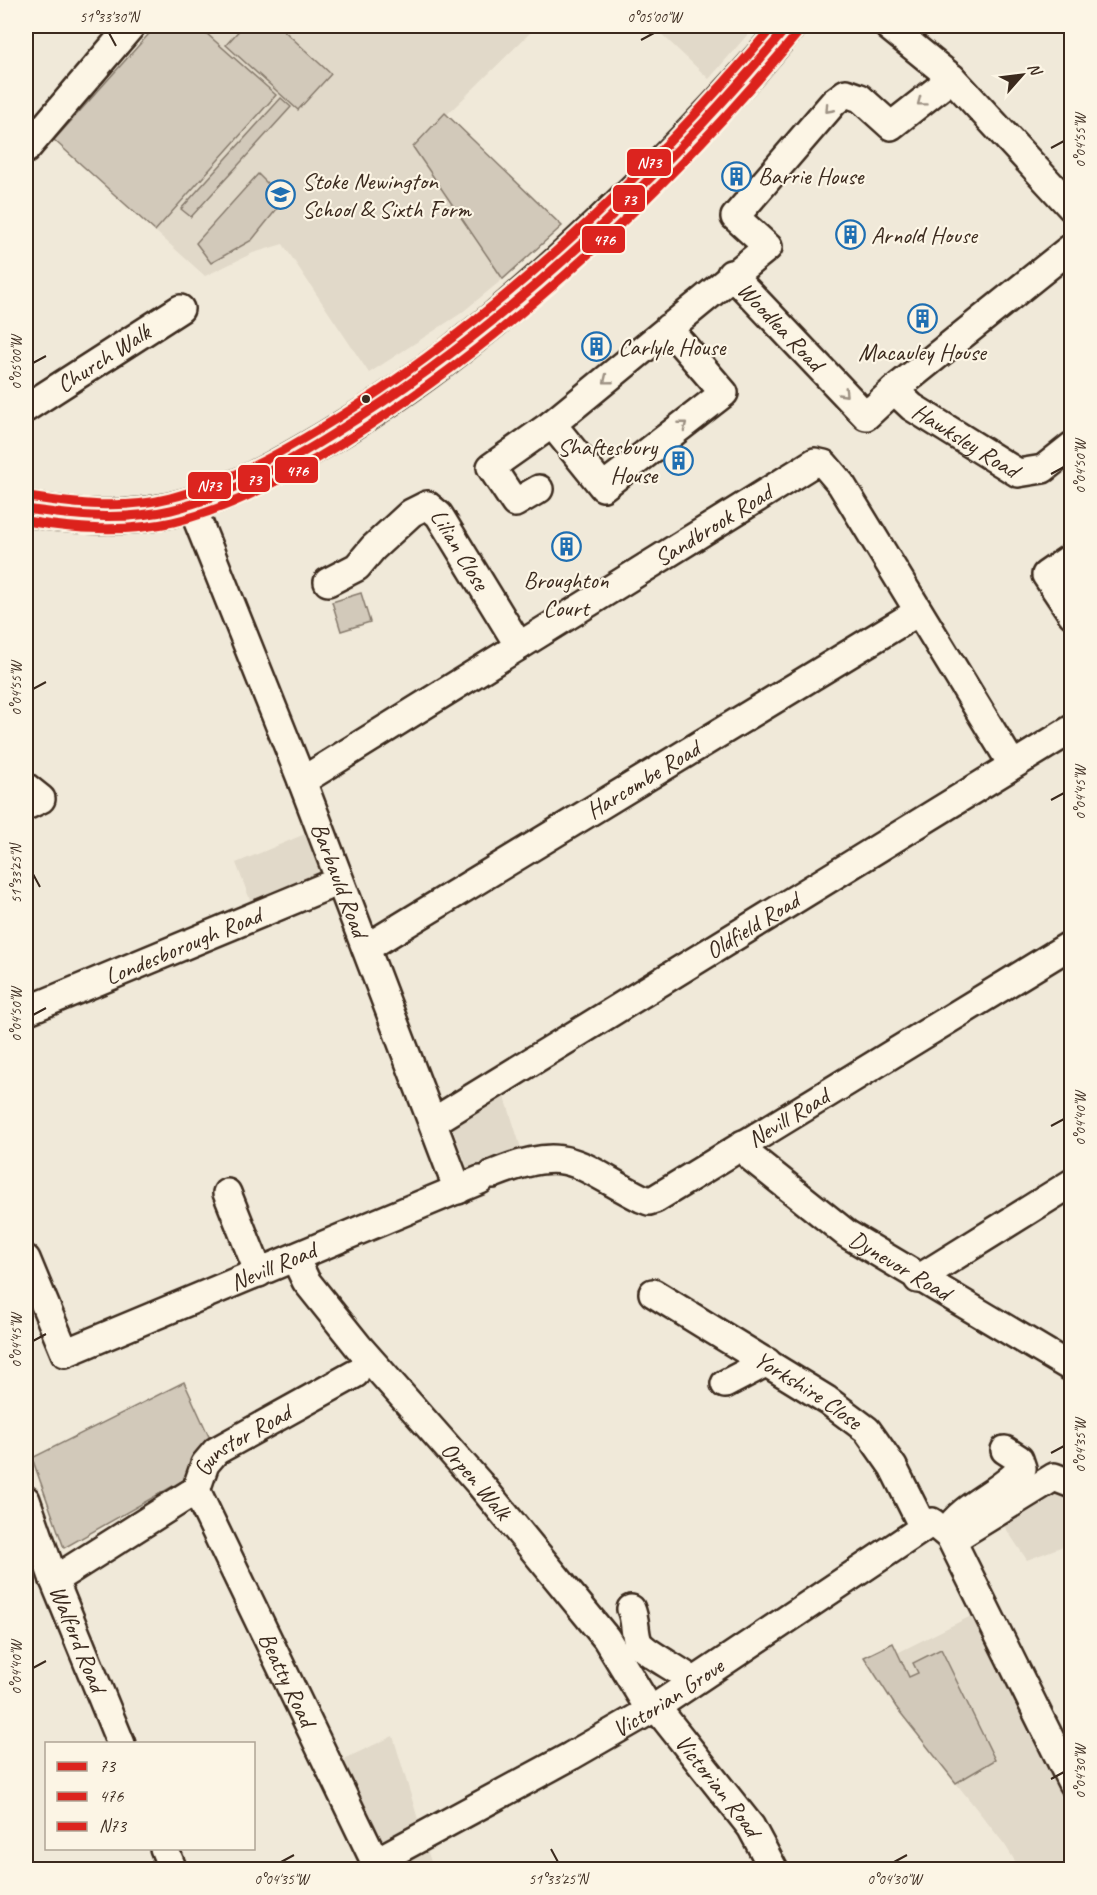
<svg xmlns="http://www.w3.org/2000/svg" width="1097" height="1895" viewBox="0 0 1097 1895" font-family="Caveat,sans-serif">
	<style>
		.built { fill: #e1d9c9 }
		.green { fill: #d2c9ba; stroke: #867a6c; stroke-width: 1.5 }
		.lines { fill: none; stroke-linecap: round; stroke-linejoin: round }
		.minor-casing { stroke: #3b2a1e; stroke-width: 32 }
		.major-casing { stroke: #3b2a1e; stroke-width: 38 }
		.minor { stroke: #fcf5e5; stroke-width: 27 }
		.major { stroke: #fcf5e5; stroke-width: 33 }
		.bus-1-casing { stroke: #fcf5e5; stroke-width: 14 }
		.bus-2-casing { stroke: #fcf5e5; stroke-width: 14 }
		.bus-3-casing { stroke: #fcf5e5; stroke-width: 14 }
		.bus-1 { stroke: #dc241f; stroke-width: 9 }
		.bus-2 { stroke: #dc241f; stroke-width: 9 }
		.bus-3 { stroke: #dc241f; stroke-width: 9 }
		.oneway { stroke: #9c9082 }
		.ticks { fill: none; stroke: #3b2a1e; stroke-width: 2 }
		.bus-dot { fill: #3b2a1e; stroke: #fcf5e5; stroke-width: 2 }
		.labels { text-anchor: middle; stroke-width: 4.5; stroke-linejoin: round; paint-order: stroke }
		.poi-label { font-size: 24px; fill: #3b2a1e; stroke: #fcf5e5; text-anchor: start }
		.street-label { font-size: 24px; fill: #3b2a1e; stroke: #fcf5e5 }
		.line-badge { stroke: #fcf5e5; stroke-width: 2 }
		.badge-label { font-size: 16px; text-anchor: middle; font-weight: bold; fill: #fff }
		.neatline { fill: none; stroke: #3b2a1e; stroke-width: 2 }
		.ticks-label { font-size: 15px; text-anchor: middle; fill: #3b2a1e }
	</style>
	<rect width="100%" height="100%" fill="#f0e9d9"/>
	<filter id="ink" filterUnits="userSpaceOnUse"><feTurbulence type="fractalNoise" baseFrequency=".0167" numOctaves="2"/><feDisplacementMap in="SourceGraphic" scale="12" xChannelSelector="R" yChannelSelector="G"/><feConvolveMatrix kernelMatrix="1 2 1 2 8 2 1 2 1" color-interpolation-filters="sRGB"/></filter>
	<g filter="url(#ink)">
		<g class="built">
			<polygon points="156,26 537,26 414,147 503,279 460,314 369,373 283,244 253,253 205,276 54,140"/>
			<polygon points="653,26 755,26 709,79"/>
			<polygon points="305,834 321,876 252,905 236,863"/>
			<polygon points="504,1094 521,1148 470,1174 452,1127"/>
			<polygon points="1049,1464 1071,1477 1071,1543 1027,1560 988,1502"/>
			<polygon points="975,1614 1071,1806 1071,1869 1020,1869 1005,1845 896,1707 879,1662"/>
			<polygon points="393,1736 433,1869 396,1869 354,1785 344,1759"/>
		</g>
		<g class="green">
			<polygon points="156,26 198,26 276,95 155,231 54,140"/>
			<polygon points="243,26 279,26 331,74 298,110 226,45"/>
			<polygon points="281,98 291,107 191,217 181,209"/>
			<polygon points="445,113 562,226 503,279 413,147"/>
			<polygon points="258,174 284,200 252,240 211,263 196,243"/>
			<polygon points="361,593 370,622 341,631 332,602"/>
			<polygon points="184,1382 211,1441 189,1477 64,1548 32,1458"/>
			<polygon points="893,1643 909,1677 918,1673 913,1663 941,1649 995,1760 956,1783 896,1707 864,1657"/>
		</g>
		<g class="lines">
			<defs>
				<g id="minor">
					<polyline points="888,26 952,78 1072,208"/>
					<polyline points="26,149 131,26"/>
					<path id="s1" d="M 731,274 L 866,416 L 894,390 L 1072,247"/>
					<polyline points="668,328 724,393 603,487 552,424 768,247 735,217 834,102 846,93 860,98 891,126 952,78"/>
					<path id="s2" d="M 894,390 L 912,407 L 1018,473 L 1043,469 L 1072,446"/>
					<path id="s3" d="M 26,408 L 180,309"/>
					<polyline points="539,489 515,503 491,467 552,424"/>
					<path id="s4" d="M 191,504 L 302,781 L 458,1190"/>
					<polyline points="1072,557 1046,575 1072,614"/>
					<path id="s5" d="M 328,582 L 357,567 L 373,548 L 411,513 L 427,505 L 439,515 L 519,646"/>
					<path id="s6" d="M 302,781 L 815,462 L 824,464 L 841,484 L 1012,764"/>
					<polyline points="26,787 41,799 26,806"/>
					<path id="s7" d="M 366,948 L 918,612"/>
					<path id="s8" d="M 26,1011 L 339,881"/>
					<path id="s9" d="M 433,1122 L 1072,729"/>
					<path id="s10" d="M 743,1144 L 752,1158 L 847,1234 L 1072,1368"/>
					<path id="s11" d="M 493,1174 C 569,1143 576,1165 641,1198 L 649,1201 L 655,1199 L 1072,944"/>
					<polyline points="227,1193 259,1273"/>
					<path id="s12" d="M 295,1258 L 306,1281 L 358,1346 L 479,1483 L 606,1638 L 650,1710"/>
					<path id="s13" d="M 26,1259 L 65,1353 L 480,1180"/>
					<polyline points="918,1279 1072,1183"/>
					<path id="s14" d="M 653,1293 L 827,1400 L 867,1430 L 893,1467 L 923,1527"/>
					<polyline points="725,1384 767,1362"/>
					<path id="s15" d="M 196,1490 L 379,1870"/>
					<path id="s16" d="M 26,1500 L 54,1580 L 121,1744"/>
					<path d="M 946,1532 C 965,1503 999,1494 1022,1468 L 1019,1459 L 1005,1450"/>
					<polyline points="950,1537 960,1535 1054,1477 1072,1484"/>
					<path id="s17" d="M 54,1580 L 196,1490 L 205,1464 L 216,1451 L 355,1374"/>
					<path d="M 631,1609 C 636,1620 634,1632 638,1642 C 644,1653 679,1669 693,1681"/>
					<path id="s18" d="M 656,1707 L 751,1827 L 774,1870"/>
					<polyline points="164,1848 173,1870"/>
					<path id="s19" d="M 375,1862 L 571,1756 L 656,1707 L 932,1522 L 950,1537 L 1072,1783"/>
				</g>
				<path id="major" d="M 26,509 C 75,517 122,521 171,510 C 228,496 279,467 329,437 C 441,370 527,295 620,205 C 679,148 737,89 788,26"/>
			</defs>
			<use href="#minor" class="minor-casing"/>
			<use href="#major" class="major-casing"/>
			<use href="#minor" class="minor"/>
			<use href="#major" class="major"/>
			<defs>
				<path id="bus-1" d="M 26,509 C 74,516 124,521 171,510 C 232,495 289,462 341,429 C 508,325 663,177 788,26"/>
				<path id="bus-2" d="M 26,521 C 74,529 124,533 173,522 C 234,508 292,474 345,441 C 515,335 669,188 797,34"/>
				<path id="bus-3" d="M 28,497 C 75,504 123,510 170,498 C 229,483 284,451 336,419 C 496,319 652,171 773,26"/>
			</defs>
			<use href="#bus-1" class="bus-1-casing"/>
			<use href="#bus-2" class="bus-2-casing"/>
			<use href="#bus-3" class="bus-3-casing"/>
			<use href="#bus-1" class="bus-1"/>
			<use href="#bus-2" class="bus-2"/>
			<use href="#bus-3" class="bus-3"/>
		</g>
		<defs><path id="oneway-chevron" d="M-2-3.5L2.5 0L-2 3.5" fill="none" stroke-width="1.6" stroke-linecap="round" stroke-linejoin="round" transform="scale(1.5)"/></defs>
		<g class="oneway">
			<use href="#oneway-chevron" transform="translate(921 102) rotate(143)"/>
			<use href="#oneway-chevron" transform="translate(829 109) rotate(132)"/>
			<use href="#oneway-chevron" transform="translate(607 380) rotate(141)"/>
			<use href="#oneway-chevron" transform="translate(844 393) rotate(46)"/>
			<use href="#oneway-chevron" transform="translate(683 425) rotate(-38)"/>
		</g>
	</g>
	<path class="ticks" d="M 109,33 L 116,46M 641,40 L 654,33M 1051,148 L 1064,141M 33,363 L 46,356M 1051,474 L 1064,467M 33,689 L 46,682M 1051,800 L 1064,793M 33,874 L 40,887M 33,1015 L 46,1008M 1051,1126 L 1064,1119M 33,1341 L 46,1334M 1051,1453 L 1064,1446M 33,1668 L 46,1661M 1051,1779 L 1064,1772M 551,1849 L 558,1862M 281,1862 L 294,1855M 894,1862 L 907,1855"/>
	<defs>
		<symbol id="building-ring" viewBox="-11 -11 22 22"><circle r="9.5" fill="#fcf5e5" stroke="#1f6fb2" stroke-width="1.5"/><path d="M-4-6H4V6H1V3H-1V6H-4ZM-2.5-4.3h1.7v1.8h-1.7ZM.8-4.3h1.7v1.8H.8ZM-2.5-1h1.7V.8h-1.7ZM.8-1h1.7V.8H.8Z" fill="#1f6fb2"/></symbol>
		<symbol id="school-ring" viewBox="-11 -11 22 22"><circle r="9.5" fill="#fcf5e5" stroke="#1f6fb2" stroke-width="1.5"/><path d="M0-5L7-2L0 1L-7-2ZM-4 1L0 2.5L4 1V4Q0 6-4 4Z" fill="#1f6fb2"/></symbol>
	</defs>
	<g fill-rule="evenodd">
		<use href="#building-ring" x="720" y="160" width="33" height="33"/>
		<use href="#school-ring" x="264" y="178" width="33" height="33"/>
		<use href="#building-ring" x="834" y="218" width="33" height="33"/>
		<use href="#building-ring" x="906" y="302" width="33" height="33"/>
		<use href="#building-ring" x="580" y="330" width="33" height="33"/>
		<use href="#building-ring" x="662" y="444" width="33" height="33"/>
		<use href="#building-ring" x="550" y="530" width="33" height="33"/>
	</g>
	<circle class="bus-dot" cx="366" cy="399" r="5"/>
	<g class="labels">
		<g class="poi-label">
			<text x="758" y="184">Barrie House</text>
			<text x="302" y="189">Stoke Newington<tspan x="302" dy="28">School &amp; Sixth Form</tspan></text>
			<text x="871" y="243">Arnold House</text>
			<text x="618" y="355">Carlyle House</text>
			<text x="922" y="360" text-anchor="middle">Macauley House</text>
			<text x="657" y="455" text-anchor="end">Shaftesbury<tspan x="657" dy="28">House</tspan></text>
			<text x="566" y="588" text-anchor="middle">Broughton<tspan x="566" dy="28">Court</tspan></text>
		</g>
		<g class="street-label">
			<text dy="8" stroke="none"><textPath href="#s1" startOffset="72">Woodlea Road</textPath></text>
			<text dy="8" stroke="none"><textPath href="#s3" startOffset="92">Church Walk</textPath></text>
			<text dy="8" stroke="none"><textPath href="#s2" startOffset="88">Hawksley Road</textPath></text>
			<text dy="8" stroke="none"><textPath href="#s6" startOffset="484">Sandbrook Road</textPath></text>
			<text dy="8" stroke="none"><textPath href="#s5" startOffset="183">Lilian Close</textPath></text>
			<text dy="8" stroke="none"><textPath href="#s7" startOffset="324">Harcombe Road</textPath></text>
			<text dy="8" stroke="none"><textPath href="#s4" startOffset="404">Barbauld Road</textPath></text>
			<text dy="8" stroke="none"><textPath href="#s9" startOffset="375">Oldfield Road</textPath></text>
			<text dy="8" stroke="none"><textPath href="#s8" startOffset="170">Londesborough Road</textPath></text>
			<text dy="8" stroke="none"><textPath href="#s11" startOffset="330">Nevill Road</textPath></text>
			<text dy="8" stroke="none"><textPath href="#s10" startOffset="200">Dynevor Road</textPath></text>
			<text dy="8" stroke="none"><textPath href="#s13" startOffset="327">Nevill Road</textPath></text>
			<text dy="8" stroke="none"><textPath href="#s14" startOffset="183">Yorkshire Close</textPath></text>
			<text dy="8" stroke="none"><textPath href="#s17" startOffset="240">Gunstor Road</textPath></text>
			<text dy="8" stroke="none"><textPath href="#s12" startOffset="288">Orpen Walk</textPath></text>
			<text dy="8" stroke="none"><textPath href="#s16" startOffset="148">Walford Road</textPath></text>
			<text dy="8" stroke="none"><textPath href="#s15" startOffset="210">Beatty Road</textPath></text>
			<text dy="8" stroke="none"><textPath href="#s19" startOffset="336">Victorian Grove</textPath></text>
			<text dy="8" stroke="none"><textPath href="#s18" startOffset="100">Victorian Road</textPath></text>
		</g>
	</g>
	<g class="line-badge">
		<rect x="626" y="148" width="46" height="29" rx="6" fill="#dc241f"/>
		<rect x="612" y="184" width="34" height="29" rx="6" fill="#dc241f"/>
		<rect x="581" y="225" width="45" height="29" rx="6" fill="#dc241f"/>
		<rect x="274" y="456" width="45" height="28" rx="6" fill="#dc241f"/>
		<rect x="237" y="464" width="34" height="29" rx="6" fill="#dc241f"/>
		<rect x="187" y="471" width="45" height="29" rx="6" fill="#dc241f"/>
	</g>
	<g class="badge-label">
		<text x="649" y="168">N73</text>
		<text x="629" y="205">73</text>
		<text x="604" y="245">476</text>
		<text x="297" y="476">476</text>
		<text x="254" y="485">73</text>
		<text x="209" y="491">N73</text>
	</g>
	<rect width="1097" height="1895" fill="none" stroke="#fcf5e5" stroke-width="66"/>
	<rect x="45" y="1742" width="210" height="108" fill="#fcf5e5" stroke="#afa495" stroke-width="1.5"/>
	<rect x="57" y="1762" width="30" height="9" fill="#dc241f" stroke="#afa495" stroke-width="1.5"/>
	<text x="99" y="1772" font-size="18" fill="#3b2a1e">73</text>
	<rect x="57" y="1792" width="30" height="9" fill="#dc241f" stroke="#afa495" stroke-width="1.5"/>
	<text x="99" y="1802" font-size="18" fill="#3b2a1e">476</text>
	<rect x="57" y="1822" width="30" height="9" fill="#dc241f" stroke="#afa495" stroke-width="1.5"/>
	<text x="99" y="1832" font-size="18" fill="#3b2a1e">N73</text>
	<g transform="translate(1022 75) rotate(62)" stroke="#fcf5e5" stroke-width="4.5" paint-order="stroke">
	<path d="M0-4.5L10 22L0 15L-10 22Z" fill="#3b2a1e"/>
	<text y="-9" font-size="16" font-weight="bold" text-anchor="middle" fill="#3b2a1e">N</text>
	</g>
	<rect x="33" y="33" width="1031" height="1829" class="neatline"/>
	<g class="ticks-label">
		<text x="109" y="22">51°33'30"N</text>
		<text x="654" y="22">0°05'00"W</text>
		<text transform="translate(1080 141) rotate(-90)" y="5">0°04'55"W</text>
		<text transform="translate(16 363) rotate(-90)" y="5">0°05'00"W</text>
		<text transform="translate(1080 467) rotate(-90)" y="5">0°04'50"W</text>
		<text transform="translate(16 689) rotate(-90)" y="5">0°04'55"W</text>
		<text transform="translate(1080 793) rotate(-90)" y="5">0°04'45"W</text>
		<text transform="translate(16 874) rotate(-90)" y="5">51°33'25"N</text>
		<text transform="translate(16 1015) rotate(-90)" y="5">0°04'50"W</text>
		<text transform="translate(1080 1119) rotate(-90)" y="5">0°04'40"W</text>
		<text transform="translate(16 1341) rotate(-90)" y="5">0°04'45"W</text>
		<text transform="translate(1080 1446) rotate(-90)" y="5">0°04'35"W</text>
		<text transform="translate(16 1668) rotate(-90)" y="5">0°04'40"W</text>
		<text transform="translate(1080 1772) rotate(-90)" y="5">0°04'30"W</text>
		<text x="281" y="1884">0°04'35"W</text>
		<text x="558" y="1884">51°33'25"N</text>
		<text x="894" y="1884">0°04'30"W</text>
	</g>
</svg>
